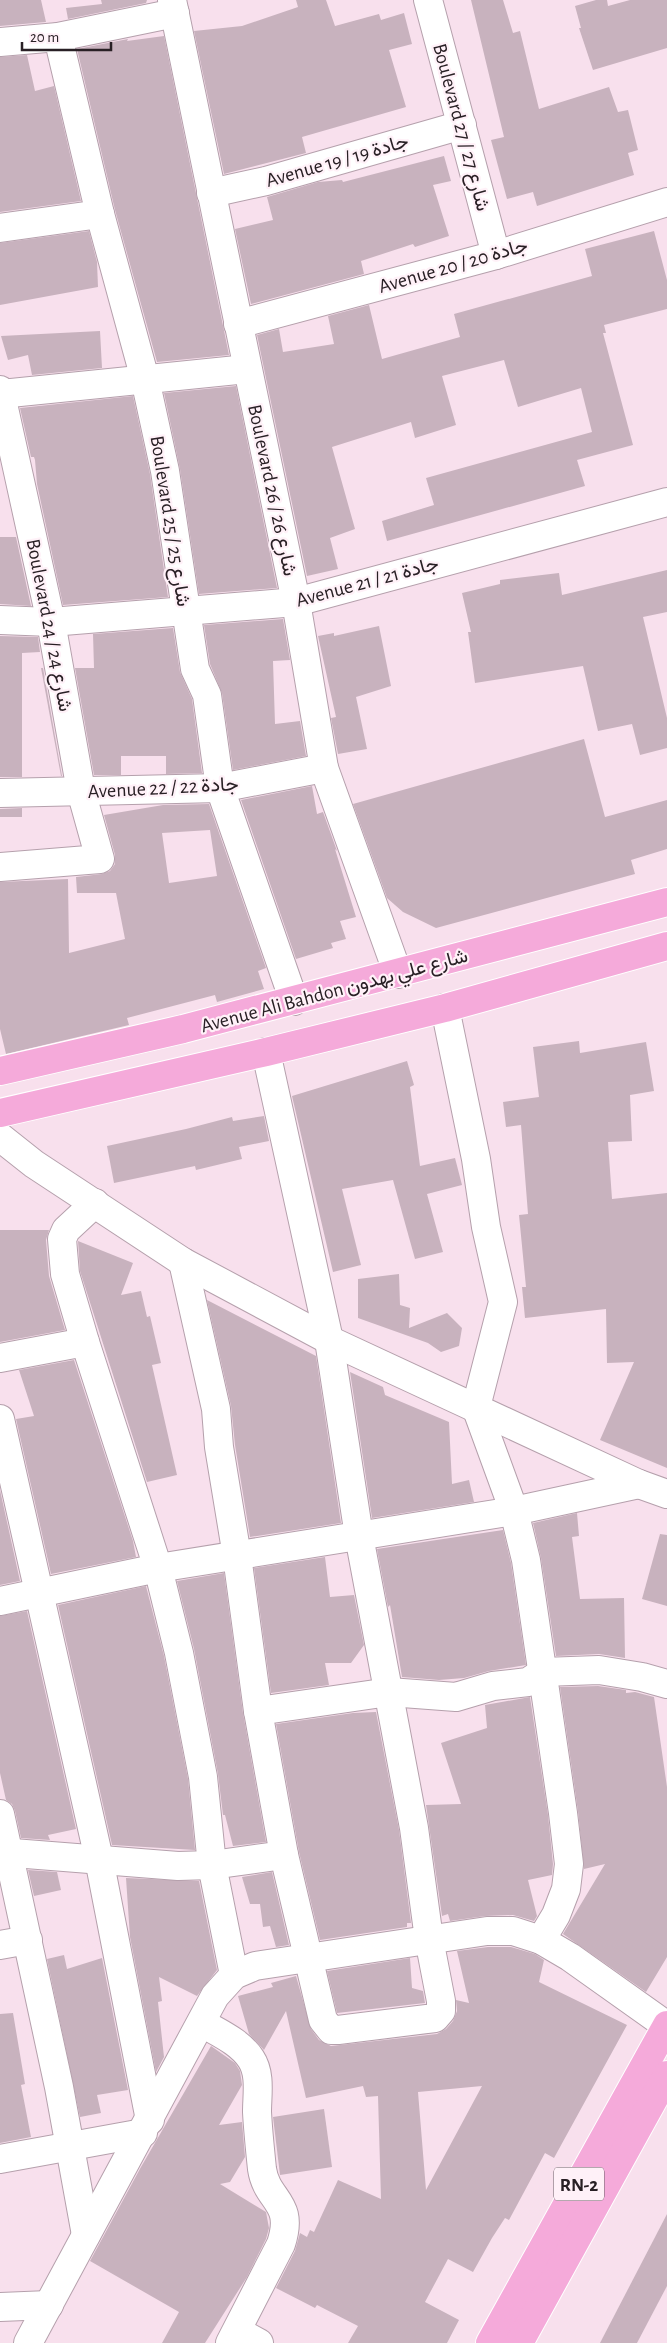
<svg xmlns="http://www.w3.org/2000/svg" width="667" height="2343" viewBox="0 0 667 2343" font-family="'Alegreya Sans',Vazirmatn,sans-serif">
	<style>
		.building { fill: #c8b2be; fill-rule: evenodd }
		.lines { fill: none; stroke-linecap: round; stroke-linejoin: round }
		.minor-casing { stroke: #b5a0ac; stroke-width: 30 }
		.major-casing { stroke: #fff; stroke-width: 30 }
		.minor { stroke: #fff; stroke-width: 28 }
		.major { stroke: #f5aada; stroke-width: 28 }
		.labels { text-anchor: middle; stroke-width: 4.5; stroke-linejoin: round; paint-order: stroke }
		.shield { fill: #fff1f8; stroke: #695f64; stroke-width: 1 }
		.shield-label { font-size: 19px; font-weight: bold; fill: #292025 }
		.street-label { font-size: 20px; fill: #292025; stroke: #fff1f8 }
	</style>
	<rect width="100%" height="100%" fill="#f8e0ed"/>
	<g class="building">
		<polygon points="0,0 41,0 46,22 0,26"/>
		<polygon points="101,0 147,0 146,3 68,19 66,8 102,4"/>
		<polygon points="296,0 326,0 335,26 379,14 381,20 404,13 412,44 389,50 406,107 302,137 306,153 224,174 194,31 242,26 298,7"/>
		<polygon points="471,0 503,0 513,33 520,31 539,109 609,87 618,112 628,110 638,150 628,153 634,175 537,206 533,192 507,199 491,140 504,137"/>
		<polygon points="596,0 607,0 608,6 630,0 667,0 667,48 593,70 579,28 581,28 575,6"/>
		<polygon points="164,36 229,355 157,362 115,210 77,49 128,39 127,41"/>
		<polygon points="27,55 35,91 54,86 81,201 0,212 0,57"/>
		<polygon points="444,156 451,181 433,185 449,236 415,247 413,244 361,261 364,274 251,304 235,229 273,220 267,197 318,182 342,180 343,182"/>
		<polygon points="89,231 97,262 98,287 0,305 0,243"/>
		<polygon points="654,231 667,280 667,309 604,325 606,333 603,333 633,445 577,460 585,486 387,541 382,521 434,505 426,478 592,432 581,388 518,407 504,360 442,376 456,425 415,438 411,422 332,447 355,529 330,538 338,569 307,576 257,335 279,329 283,352 334,344 328,316 369,305 382,359 460,337 454,314 592,276 585,249"/>
		<polygon points="100,331 102,368 32,375 28,355 8,360 1,336"/>
		<polygon points="236,386 277,588 199,594 180,469 164,393"/>
		<polygon points="133,396 150,474 168,597 63,605 37,484 35,460 34,457 31,457 20,408"/>
		<polygon points="0,537 16,537 31,606 0,604"/>
		<polygon points="667,570 667,612 643,617 667,718 667,748 640,755 632,724 598,731 583,666 475,683 468,632 471,632 462,593 500,584 500,580 559,573 562,595"/>
		<polygon points="283,619 290,660 273,661 275,724 300,721 306,756 233,770 222,693 210,664 204,625"/>
		<polygon points="379,626 391,686 356,697 367,749 338,754 331,718 336,717 318,636 334,633 334,636"/>
		<polygon points="173,628 180,672 192,699 202,773 166,774 166,756 121,756 121,775 94,775 75,668 94,668 93,634"/>
		<polygon points="0,636 38,637 40,652 22,653 22,777 0,777"/>
		<polygon points="41,668 43,668 62,776 61,776"/>
		<polygon points="584,739 605,817 667,800 667,849 631,860 635,874 436,928 403,912 387,898 353,804"/>
		<polygon points="312,786 317,814 323,812 337,851 335,849 356,917 340,921 346,939 331,943 333,948 296,959 241,800"/>
		<path d="M 209,804 L 266,968 L 258,971 L 264,989 L 217,1002 L 215,995 L 127,1018 L 129,1025 L 6,1054 L 0,1029 L 0,882 L 68,879 L 69,953 L 125,939 L 116,893 L 77,893 L 76,877 L 102,874 L 110,871 L 115,864 L 115,855 L 104,815 L 163,805 ZM 210,830 L 217,876 L 169,883 L 162,833 Z"/>
		<polygon points="22,808 22,817 0,817 0,809"/>
		<polygon points="579,1041 580,1053 646,1042 654,1091 630,1095 632,1141 608,1142 612,1199 667,1193 667,1468 600,1440 634,1362 607,1363 606,1309 525,1318 522,1287 526,1287 519,1215 528,1214 521,1125 506,1127 503,1102 539,1097 533,1047"/>
		<polygon points="407,1061 414,1085 410,1087 420,1166 455,1158 462,1185 427,1194 443,1252 415,1259 393,1180 342,1189 361,1265 333,1272 292,1096"/>
		<polygon points="264,1116 269,1141 239,1147 242,1159 196,1170 195,1166 114,1183 107,1146 186,1129 232,1117 233,1121"/>
		<polygon points="0,1230 49,1230 46,1240 49,1276 65,1330 0,1342"/>
		<polygon points="78,1241 133,1263 121,1295 141,1291 147,1317 150,1316 161,1363 152,1365 177,1475 147,1482 80,1271"/>
		<polygon points="399,1274 400,1305 410,1308 409,1328 447,1313 462,1328 459,1346 441,1352 428,1343 358,1318 358,1279"/>
		<polygon points="207,1300 316,1356 341,1523 250,1537 235,1445 231,1406"/>
		<polygon points="74,1360 133,1541 136,1557 51,1574 16,1419 34,1416 19,1370"/>
		<polygon points="350,1372 383,1387 385,1395 449,1422 452,1484 469,1480 474,1502 372,1518"/>
		<polygon points="0,1490 20,1581 0,1585"/>
		<polygon points="577,1513 579,1536 572,1537 580,1599 624,1598 625,1658 599,1654 556,1656 541,1558 533,1523"/>
		<polygon points="503,1530 511,1563 526,1665 489,1671 464,1678 439,1680 402,1677 390,1605 388,1607 377,1549"/>
		<polygon points="660,1534 667,1535 667,1606 642,1599"/>
		<polygon points="325,1557 330,1597 354,1595 364,1645 351,1663 325,1663 329,1685 271,1693 254,1568"/>
		<polygon points="224,1573 243,1713 266,1842 233,1846 225,1815 223,1815 218,1774 194,1649 177,1581"/>
		<polygon points="146,1586 164,1656 188,1779 195,1850 112,1845 58,1605"/>
		<polygon points="27,1611 76,1829 48,1835 50,1840 21,1838 15,1811 12,1804 6,1800 0,1773 0,1616"/>
		<polygon points="598,1686 626,1690 626,1693 635,1692 654,1697 667,1787 667,1957 646,1992 563,1934 605,1864 584,1869 578,1811 560,1687"/>
		<polygon points="530,1697 548,1815 553,1864 552,1875 528,1880 537,1916 534,1921 513,1915 485,1916 450,1921 448,1914 442,1916 426,1805 461,1804 441,1743 487,1728 485,1705"/>
		<polygon points="376,1712 399,1830 411,1923 407,1923 407,1927 320,1940 299,1852 276,1724 353,1713"/>
		<polygon points="28,1870 57,1872 61,1890 34,1896"/>
		<polygon points="272,1872 289,1945 276,1947 270,1926 263,1927 260,1904 250,1904 242,1877"/>
		<polygon points="126,1878 199,1881 217,1970 197,1996 159,1977 162,2001 158,2002 164,2057 156,2072 130,1937"/>
		<path d="M 488,1947 L 511,1947 L 535,1954 L 544,1960 L 539,1982 L 627,2025 L 554,2158 L 545,2153 L 509,2220 L 505,2218 L 492,2238 L 473,2272 L 448,2259 L 425,2302 L 459,2320 L 447,2343 L 348,2343 L 358,2326 L 317,2305 L 315,2308 L 276,2288 L 295,2251 L 300,2233 L 307,2237 L 310,2230 L 314,2232 L 338,2180 L 381,2199 L 378,2096 L 366,2097 L 363,2086 L 306,2098 L 286,2011 L 264,2050 L 249,2034 L 238,1996 L 273,1987 L 271,1983 L 296,1976 L 311,2029 L 319,2040 L 331,2046 L 437,2034 L 446,2029 L 453,2021 L 457,2011 L 456,2000 L 469,2003 L 457,1951 ZM 482,2086 L 426,2190 L 418,2092 Z"/>
		<polygon points="64,1955 67,1969 102,1958 128,2090 97,2095 101,2113 80,2117 47,1959"/>
		<polygon points="410,1958 412,1988 423,1991 425,2003 337,2013 327,1971"/>
		<polygon points="13,2013 25,2084 21,2085 31,2137 0,2143 0,2014"/>
		<polygon points="211,2046 235,2063 240,2071 242,2085 219,2125 242,2122 245,2157 230,2182 220,2184 266,2212 269,2228 266,2239 247,2277 205,2343 162,2343 179,2312 90,2261 141,2167"/>
		<polygon points="324,2109 332,2167 280,2175 273,2117"/>
		<polygon points="667,2214 667,2286 637,2343 600,2343"/>
	</g>
	<g class="lines">
		<defs>
			<g id="minor">
				<polyline points="172,0 296,602 324,768 398,974"/>
				<polyline points="428,0 496,255"/>
				<polyline points="58,37 100,214 145,379 165,471 195,669 207,695 220,788 294,1001"/>
				<polyline points="0,42 58,37 175,13"/>
				<polyline points="211,193 266,181 462,125"/>
				<polyline points="0,228 100,214"/>
				<polyline points="238,324 496,255 667,202"/>
				<polyline points="0,390 51,622 81,791 100,859 0,867"/>
				<polyline points="0,394 247,369"/>
				<polyline points="0,620 51,622 296,602 667,502"/>
				<polyline points="0,793 220,788 324,768"/>
				<polyline points="445,1008 476,1159 486,1227 503,1302 476,1407 514,1511 526,1560 563,1813 569,1864 566,1889 556,1915 541,1940"/>
				<polyline points="0,1137 34,1164 183,1262 329,1340 639,1484 667,1494"/>
				<polyline points="95,1203 66,1230 62,1239 65,1274 85,1342 158,1568 179,1653 203,1777 212,1865 234,1975"/>
				<polyline points="183,1262 216,1409 219,1447 237,1556 258,1711 284,1855 323,2020 331,2030 338,2030 435,2018 441,2011 441,2001 429,1939 414,1828 359,1536 329,1340 266,1052"/>
				<polyline points="0,1358 85,1342"/>
				<polyline points="0,1419 99,1859 150,2120"/>
				<polyline points="0,1601 158,1568 514,1511 639,1484"/>
				<polyline points="258,1711 389,1692 456,1697 493,1686 528,1682 543,1672 599,1670 642,1677 667,1684"/>
				<polyline points="0,1814 59,2087 86,2235"/>
				<polyline points="0,1852 178,1866 212,1865 284,1855"/>
				<polyline points="0,1945 28,1940"/>
				<path d="M 202,2023 C 219,2033 240,2042 251,2059 C 261,2074 257,2095 257,2112 C 258,2130 260,2150 262,2169 C 267,2202 295,2201 281,2244 L 230,2343"/>
				<polyline points="0,2159 143,2133"/>
				<polyline points="0,2307 49,2305"/>
				<polyline points="237,2331 259,2343"/>
				<polyline points="28,2343 215,1996 234,1975 255,1966 487,1931 513,1931 541,1940 570,1957 667,2026"/>
			</g>
			<g id="major">
				<polyline points="0,1071 183,1029 667,902"/>
				<polyline points="0,1113 266,1052 445,1008 667,946"/>
				<polyline points="490,2343 667,2025"/>
				<polyline points="519,2343 667,2075"/>
			</g>
		</defs>
		<use href="#minor" class="minor-casing"/>
		<use href="#major" class="major-casing"/>
		<use href="#minor" class="minor"/>
		<use href="#major" class="major"/>
	</g>
	<g class="labels">
		<rect class="shield" x="554" y="2167.5" width="50" height="33" rx="4"/>
		<g class="shield-label">
			<text x="579" y="2191">RN-2</text>
		</g>
		<g class="street-label">
			<text transform="translate(462 127) rotate(75)" y="7">Boulevard 27 / شارع 27</text>
			<text transform="translate(337 160) rotate(-16)" y="7">Avenue 19 / جادة 19</text>
			<text transform="translate(453 265) rotate(-16)" y="7">Avenue 20 / جادة 20</text>
			<text transform="translate(273 490) rotate(78)" y="7">Boulevard 26 / شارع 26</text>
			<text transform="translate(171 521) rotate(81)" y="7">Boulevard 25 / شارع 25</text>
			<text transform="translate(367 581) rotate(-15)" y="7">Avenue 21 / جادة 21</text>
			<text transform="translate(50 625) rotate(79)" y="7">Boulevard 24 / شارع 24</text>
			<text transform="translate(163 787) rotate(-3)" y="7">Avenue 22 / جادة 22</text>
			<text transform="translate(334 990) rotate(-15)" y="7">Avenue Ali Bahdon شارع علي بهدون</text>
		</g>
	</g>
	<path d="M22 42v8h89v-8" fill="none" stroke="#292025" stroke-width="2.5"/>
	<text x="30" y="42" font-size="15" fill="#292025" stroke="#fff1f8" stroke-width="4" paint-order="stroke">20 m</text>
</svg>
